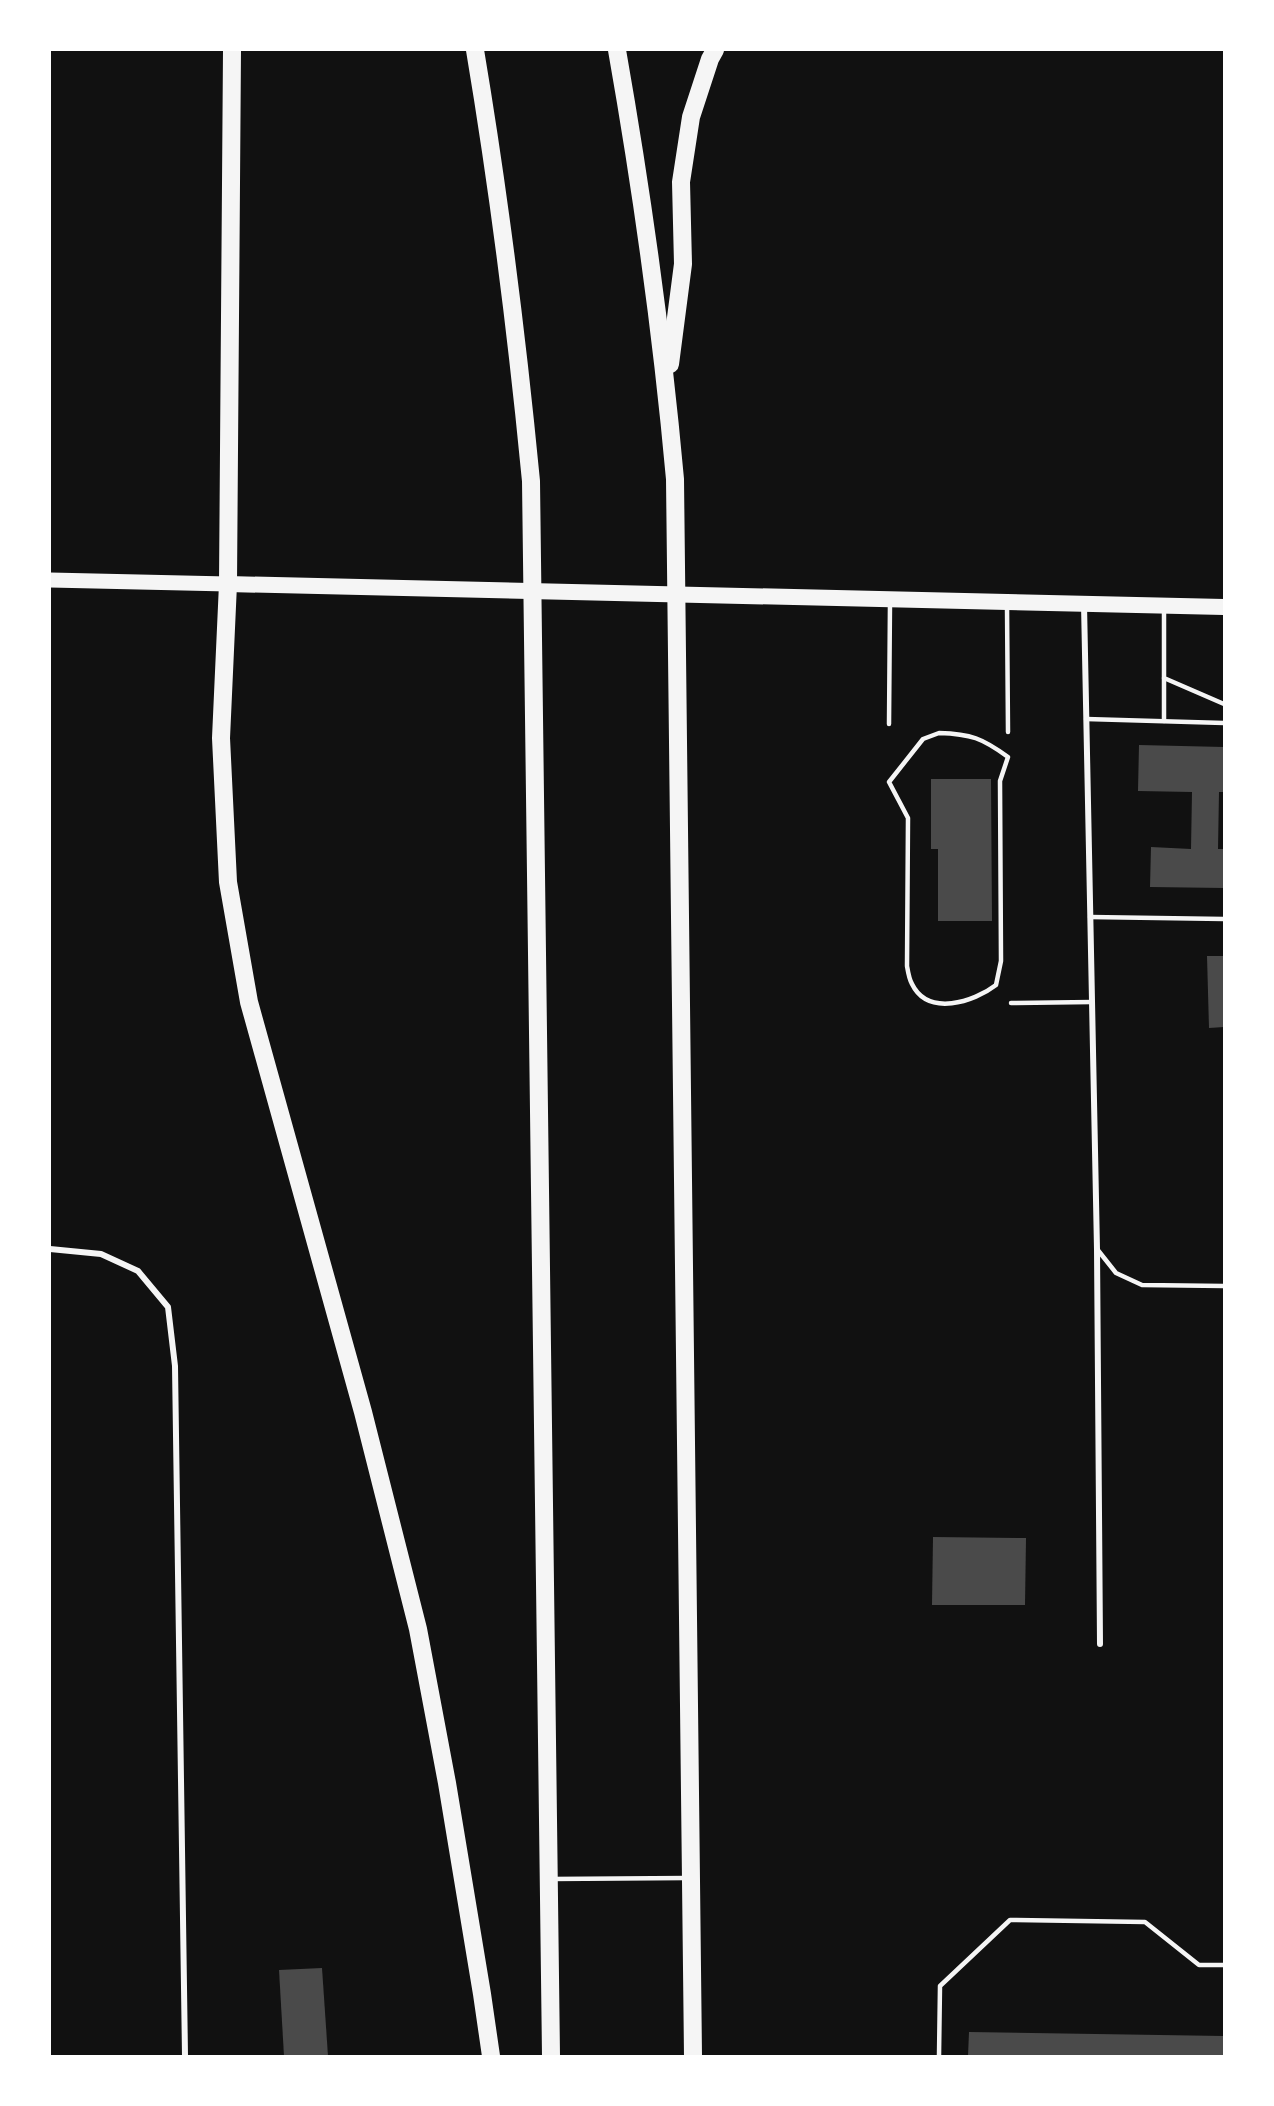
<svg xmlns="http://www.w3.org/2000/svg" width="1274" height="2106" viewBox="0 0 1274 2106" font-family="'Fira Sans Condensed',sans-serif">
	<style>
		.building { fill: #4a4a4a }
		.lines { fill: none; stroke-linecap: round; stroke-linejoin: round }
		.service { stroke: #f5f5f5; stroke-width: 4.5 }
		.minor { stroke: #f5f5f5; stroke-width: 6 }
		.primary { stroke: #f5f5f5; stroke-width: 15 }
		.trunk { stroke: #f5f5f5; stroke-width: 16 }
		.motorway { stroke: #f5f5f5; stroke-width: 18 }
	</style>
	<rect width="100%" height="100%" fill="#111"/>
	<g class="building">
		<polygon points="1139,745 1224,747 1224,792 1219,792 1218,849 1224,849 1224,888 1150,887 1151,847 1191,849 1192,792 1138,791"/>
		<polygon points="931,779 991,779 992,921 938,921 938,849 931,849"/>
		<polygon points="1207,956 1224,956 1224,1027 1209,1028"/>
		<polygon points="933,1537 1026,1538 1025,1605 932,1605"/>
		<polygon points="322,1968 328,2056 284,2056 279,1970"/>
		<polygon points="969,2032 1224,2036 1224,2056 968,2056"/>
	</g>
	<g class="lines">
		<g class="service">
			<polyline points="1007,606 1008,732"/>
			<polyline points="1164,609 1164,678 1224,704"/>
			<polyline points="1086,719 1224,723"/>
			<polyline points="1164,721 1164,678"/>
			<polyline points="889,724 890,602"/>
			<path d="M 939,733 C 971,734 982,738 1008,757 L 1000,781 L 1001,961 L 996,985 C 974,1002 928,1017 912,984 C 909,979 908,972 907,966 L 908,818 L 889,782 L 923,739 Z"/>
			<polyline points="1090,917 1224,919"/>
			<polyline points="1011,1003 1092,1002"/>
			<polyline points="1097,1249 1116,1273 1142,1285 1224,1286"/>
			<polyline points="551,1879 687,1878"/>
			<polyline points="939,2056 940,1986 1010,1920 1145,1922 1199,1965 1224,1965"/>
		</g>
		<g class="minor">
			<polyline points="1084,604 1097,1249 1100,1644"/>
			<polyline points="50,1249 101,1254 138,1271 168,1307 175,1366 185,2056"/>
		</g>
		<polyline class="primary" points="50,580 228,584"/>
		<polyline class="trunk" points="228,584 1224,607"/>
		<g class="motorway">
			<polyline points="232,50 228,584 221,738 228,882 249,1002 363,1412 418,1629 447,1783 482,1994 491,2056"/>
			<path d="M 475,50 C 499,193 517,336 531,481 L 551,2056"/>
			<path d="M 617,50 C 642,192 662,335 675,479 L 693,2056"/>
			<polyline points="670,364 683,264 681,182 691,117 710,59 715,50"/>
		</g>
	</g>
	<rect width="1274" height="2106" fill="none" stroke="#ffffff" stroke-width="102"/>
</svg>
